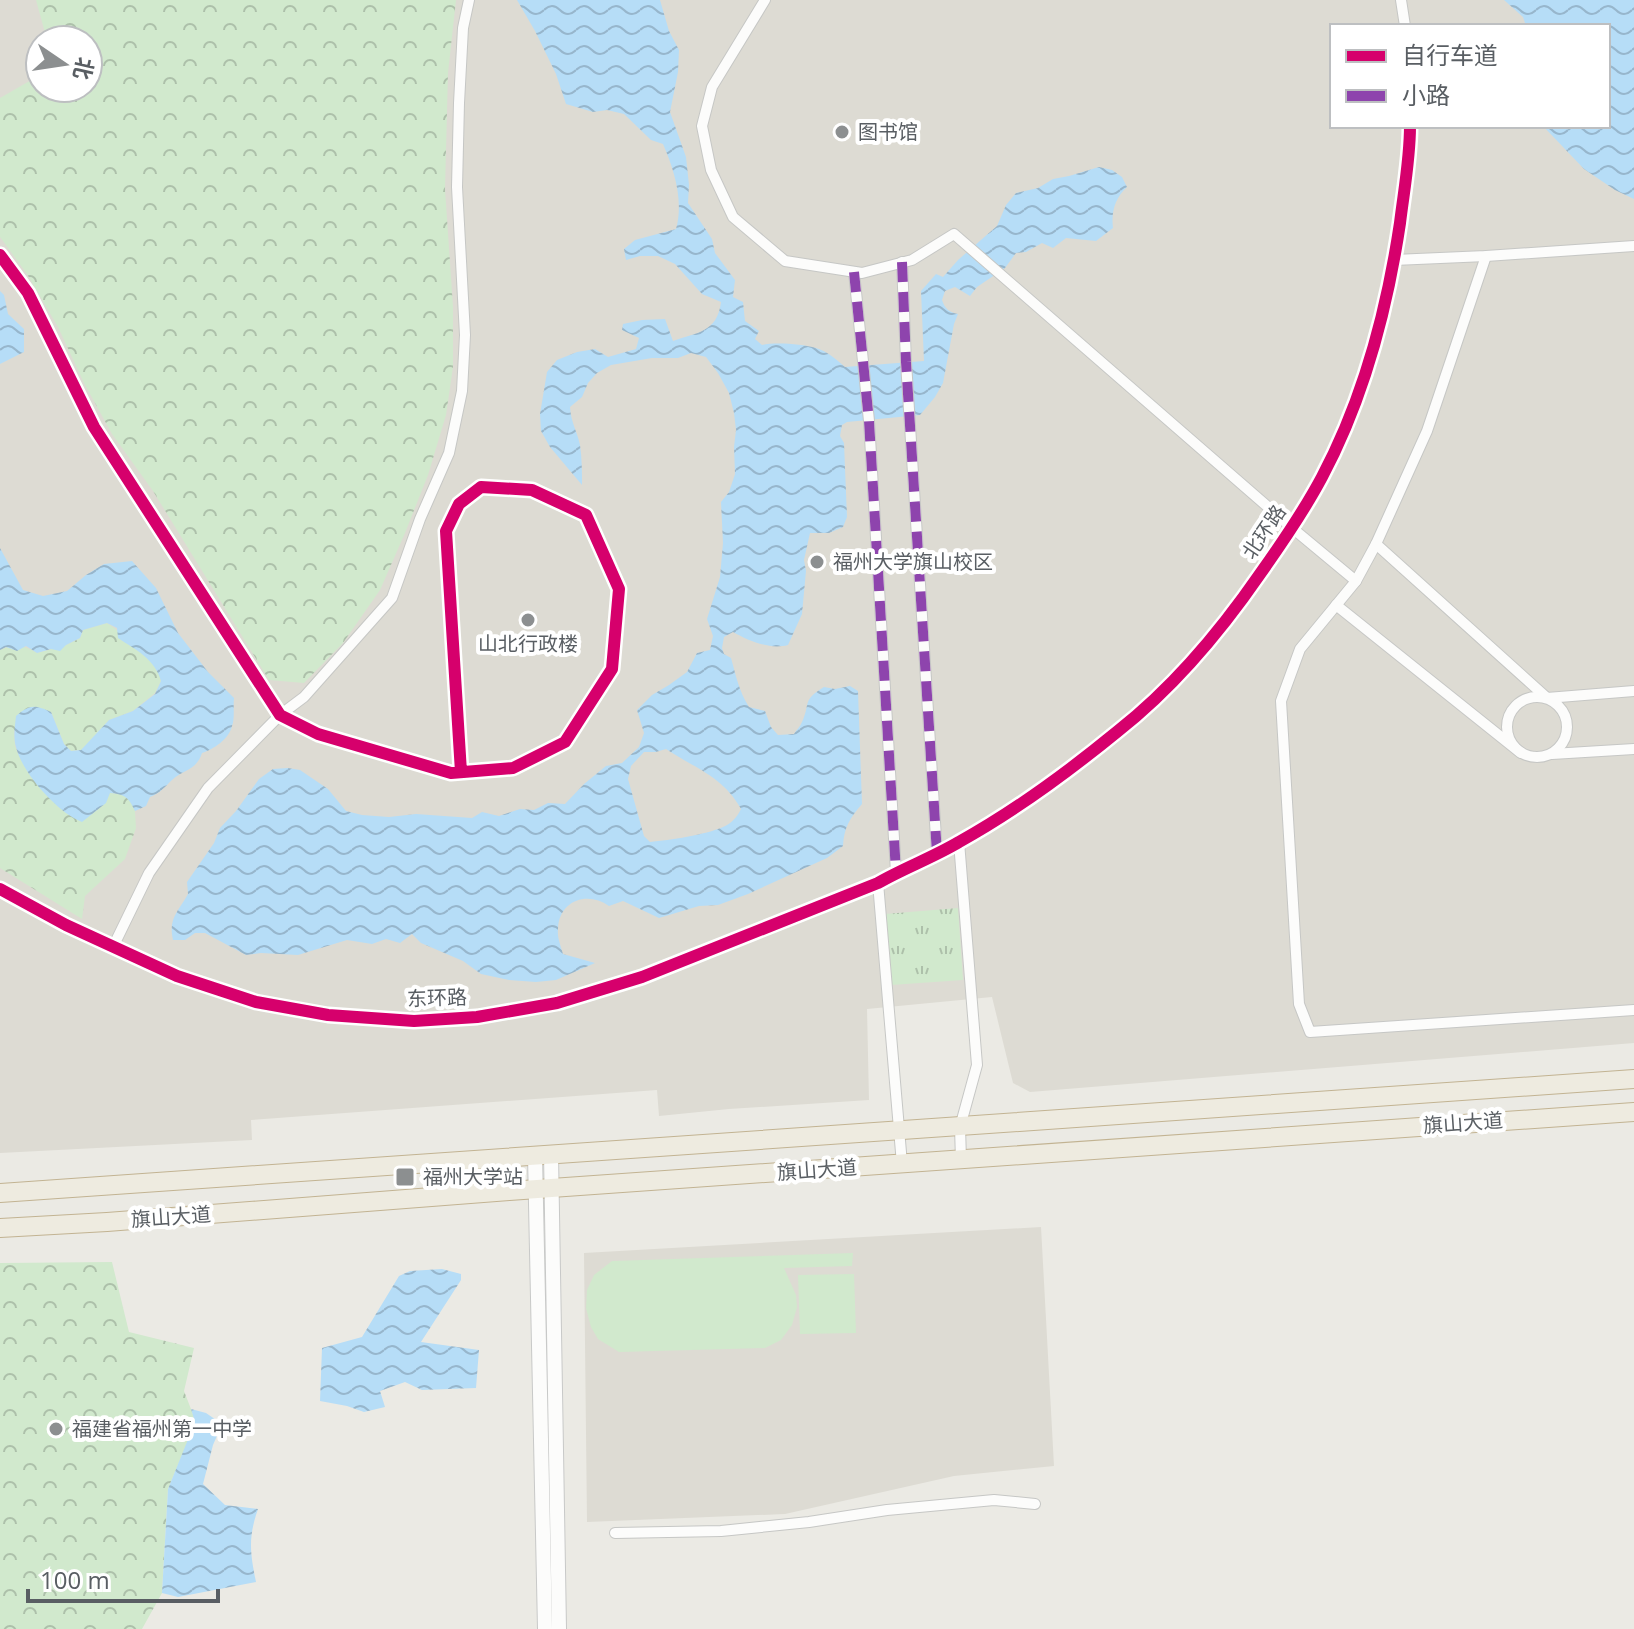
<svg xmlns="http://www.w3.org/2000/svg" width="1634" height="1629" viewBox="0 0 1634 1629" font-family="'Open Sans','Noto Sans SC',sans-serif">
	<style>
		.education { fill: #dddbd3; fill-rule: evenodd }
		.grass { fill: url(#grass-tufts) }
		.forest { fill: url(#forest-crowns) }
		.garden { fill: #d1e9cd }
		.water { fill: url(#water-waves); fill-rule: evenodd }
		.lines { fill: none; stroke-linecap: round; stroke-linejoin: round }
		.street-casing { stroke: #c6c7c5; stroke-width: 12 }
		.secondary-casing { stroke: #c8c9c8; stroke-width: 16 }
		.highway-casing { stroke: #c2b392; stroke-width: 20 }
		.street { stroke: #fcfcfb; stroke-width: 10 }
		.secondary { stroke: #fcfcfb; stroke-width: 14 }
		.highway { stroke: #eeebe0; stroke-width: 18 }
		.quiet { stroke: #8e44ad; stroke-width: 10; stroke-dasharray: 20 10; stroke-linecap: butt }
		.cycleway-casing { stroke: #fff; stroke-width: 17 }
		.cycleway { stroke: #d6006c; stroke-width: 12 }
		.poi-dot { fill: #8c8f90; stroke: #fff; stroke-width: 3 }
		.labels { text-anchor: middle; stroke-width: 8; stroke-linejoin: round; paint-order: stroke }
		.poi-label { font-size: 20px; fill: #595e63; stroke: #fff; text-anchor: start }
		.street-label { font-size: 20px; fill: #595e63; stroke: #fff }
	</style>
	<defs>
		<pattern id="grass-tufts" width="24" height="20" patternUnits="userSpaceOnUse" patternTransform="scale(2)"><rect width="24" height="20" fill="#d1e9cd"/><path d="M3 7l-1-3M5 7V3M7 7l1-3M15 17l-1-3M17 17v-4M19 17l1-3" fill="none" stroke="#adc0aa"/></pattern>
		<pattern id="forest-crowns" width="20" height="18" patternUnits="userSpaceOnUse" patternTransform="scale(2)"><rect width="20" height="18" fill="#d1e9cd"/><path d="M2 6a3 3 0 1 1 6 0M12 15a3 3 0 1 1 6 0" fill="none" stroke="#adc0aa"/></pattern>
		<pattern id="water-waves" width="16" height="10" patternUnits="userSpaceOnUse" patternTransform="scale(2)"><rect width="16" height="10" fill="#b6ddf7"/><path d="M0 5q4-4 8 0t8 0" fill="none" stroke="#97b6cc"/></pattern>
	</defs>
	<rect width="100%" height="100%" fill="#ebeae4"/>
	<g class="education">
		<path d="M 0,0 L 1634,0 L 1634,1043 L 1030,1092 L 1013,1083 L 992,997 L 867,1009 L 869,1100 L 729,1109 L 659,1116 L 657,1090 L 251,1120 L 252,1140 L 0,1153 ZM 1332,26 L 1608,26 L 1608,126 L 1332,126 ZM 40,40 L 88,40 L 88,88 L 40,88 Z"/>
		<polygon points="1041,1227 1054,1466 954,1476 785,1514 587,1522 584,1253"/>
	</g>
	<polygon class="grass" points="958,908 963,980 891,985 885,914"/>
	<g class="forest">
		<polygon points="36,0 456,0 448,73 445,189 453,307 453,367 446,415 428,475 405,533 380,590 343,643 304,683 269,680 153,491 112,434 84,383 58,327 27,274 0,237 0,98 40,75 40,88 88,88 88,40 47,40"/>
		<path d="M 107,623 C 117,629 151,658 157,668 C 159,672 160,677 161,681 L 155,693 L 133,711 L 109,720 L 82,750 L 71,751 L 64,744 L 51,712 L 14,731 L 15,746 L 21,760 L 110,793 L 123,794 L 130,800 L 135,811 L 136,828 L 125,859 L 85,896 L 82,919 L 0,868 L 0,650 C 13,643 25,645 37,653 L 66,645 L 80,638 L 83,630 Z"/>
		<polygon points="112,1262 129,1332 194,1348 184,1391 196,1422 168,1489 162,1593 142,1629 0,1629 0,1263"/>
	</g>
	<g class="garden">
		<polygon points="853,1253 852,1266 784,1268 796,1295 797,1307 792,1325 781,1340 765,1348 619,1352 598,1339 591,1327 586,1308 587,1290 594,1275 612,1261"/>
		<polygon points="854,1274 856,1333 800,1334 798,1275"/>
	</g>
	<g class="water">
		<path d="M 517,0 L 660,0 L 669,31 L 679,50 L 678,72 L 670,112 L 686,157 L 689,185 L 688,203 L 712,239 L 715,253 L 735,280 L 733,297 L 743,302 L 745,321 L 759,331 L 755,339 L 762,345 C 776,342 802,344 816,348 C 827,351 837,360 845,367 L 924,361 L 921,291 L 936,274 L 943,277 L 958,260 L 997,226 L 1006,205 L 1016,193 L 1038,188 L 1053,179 L 1069,176 L 1099,167 L 1112,170 L 1122,177 L 1127,187 C 1115,198 1111,212 1113,228 L 1096,241 L 1066,238 L 1053,248 L 1042,243 L 1026,252 L 1016,253 L 1005,268 L 977,287 L 970,296 L 955,287 L 945,291 L 942,300 C 945,309 949,312 958,314 L 954,324 L 943,383 L 935,397 L 920,415 L 847,422 L 842,425 L 840,436 L 844,443 L 847,517 L 843,527 L 829,533 L 810,533 L 804,560 L 806,571 L 802,614 L 788,645 C 770,650 749,641 733,632 L 724,637 L 722,648 L 724,654 L 731,658 C 736,676 739,691 749,707 L 765,711 L 771,727 L 778,735 L 794,734 C 796,730 800,727 802,722 C 811,703 801,701 824,687 L 835,689 L 850,686 L 858,691 L 862,804 C 850,818 844,827 843,846 L 827,858 L 748,894 L 718,905 L 699,906 L 659,918 L 623,901 L 609,906 C 588,891 559,900 558,929 C 557,938 561,946 563,954 L 595,963 L 556,980 L 536,982 L 509,980 L 481,974 L 463,961 L 421,943 L 412,934 L 400,943 L 386,939 L 372,944 L 347,940 L 298,955 L 261,953 L 246,955 L 205,933 L 195,933 L 185,940 L 173,940 C 168,918 178,912 188,894 L 187,882 L 214,843 L 220,828 L 236,811 L 259,779 L 273,769 L 288,768 L 300,770 L 328,789 L 346,811 L 362,815 L 389,817 L 416,814 L 472,818 L 482,812 L 499,816 L 520,809 L 534,810 L 548,803 L 565,804 L 584,784 L 606,766 L 622,763 L 639,747 L 644,733 L 637,710 L 652,695 L 669,685 L 687,672 L 697,653 L 710,650 L 713,636 L 707,619 L 720,577 L 723,543 L 721,502 L 729,492 L 735,474 L 734,447 L 736,430 L 734,413 L 729,393 L 718,373 L 706,357 L 691,353 L 678,358 L 652,358 L 611,365 L 597,373 L 588,383 L 582,397 L 570,407 C 571,423 577,431 580,445 C 582,459 582,472 582,485 L 550,447 L 541,431 L 540,414 L 547,372 L 557,360 L 577,352 L 595,349 L 608,357 L 636,349 L 639,338 L 622,330 L 623,324 L 642,320 L 665,319 L 673,341 C 697,332 717,333 721,302 L 702,294 L 675,264 L 658,256 L 640,256 L 626,260 L 624,249 L 635,240 L 676,229 C 684,201 674,169 663,144 L 651,140 L 624,114 L 607,110 L 593,112 L 566,104 L 556,74 L 535,31 ZM 666,749 C 694,768 723,776 741,809 C 737,817 732,823 723,827 C 705,835 670,840 650,842 L 644,836 L 628,779 L 631,766 L 644,752 L 656,752 Z"/>
		<polygon points="1504,0 1634,0 1634,199 1615,190 1584,169 1543,126 1608,126 1608,26 1526,26 1523,17"/>
		<polygon points="0,291 4,295 8,314 24,329 24,352 0,364"/>
		<path d="M 0,548 L 23,590 L 43,596 L 67,591 L 86,575 L 104,564 L 132,561 L 156,588 L 178,633 L 208,672 L 234,698 C 233,707 235,718 232,726 C 229,739 214,749 202,753 C 196,771 184,769 172,780 C 164,788 160,793 150,797 L 146,806 L 135,811 C 129,798 125,794 110,793 L 106,803 L 82,822 C 58,813 22,773 16,747 C 13,737 15,726 16,716 C 30,704 35,705 51,712 L 64,744 L 71,751 L 81,750 L 109,720 L 133,711 L 155,694 L 161,681 C 155,659 136,650 118,638 L 117,628 L 107,623 L 83,630 L 80,638 L 66,645 L 60,651 L 51,649 L 37,653 L 26,646 L 17,651 L 6,647 L 0,650 Z"/>
		<polygon points="442,1269 461,1274 461,1280 421,1342 479,1350 476,1388 422,1390 405,1382 380,1391 385,1407 364,1412 347,1406 320,1401 322,1348 362,1337 399,1276 410,1271"/>
		<path d="M 191,1409 L 206,1413 L 222,1424 L 213,1445 L 203,1484 L 225,1505 L 258,1509 C 248,1538 250,1552 256,1582 L 178,1597 L 162,1593 L 168,1489 L 195,1422 Z"/>
	</g>
	<g class="lines">
		<defs>
			<g id="street">
				<polyline points="765,0 712,87 702,126 711,170 733,217 785,261 862,273 912,260 954,234 1291,527 1356,581"/>
				<polyline points="1401,0 1405,26"/>
				<polyline points="0,255 28,293 94,427 280,715 318,734 451,773 513,768 565,742 612,669 619,589 586,515 532,490 481,487 459,504 446,531 461,772"/>
				<polyline points="1486,256 1427,431 1376,544 1356,581 1300,649 1281,701 1299,1004 1310,1032 1634,1010"/>
				<polyline points="1394,260 1486,256 1634,246"/>
				<polyline points="902,262 906,362 937,854"/>
				<polyline points="854,272 869,421 896,872"/>
				<polyline points="1376,544 1547,698 1634,691"/>
				<polyline points="1336,605 1521,753"/>
				<circle cx="1537" cy="727" r="30"/>
				<polyline points="1552,754 1634,749"/>
				<polyline points="959,842 977,1065 960,1127 961,1160"/>
				<polyline points="878,883 902,1164"/>
				<path d="M 0,889 L 66,925 L 177,976 L 256,1002 L 328,1015 L 414,1021 L 477,1017 L 557,1003 L 642,977 L 878,883 C 904,868 932,858 959,842 C 1015,811 1068,772 1118,731 C 1174,687 1220,632 1260,574 C 1282,543 1304,511 1322,477 C 1364,398 1387,310 1400,223 C 1404,190 1410,159 1410,126"/>
				<polyline points="113,947 149,873 208,788 280,715 304,697 392,598 420,519 449,453 462,391 465,335 457,187 459,103 463,28 469,0"/>
				<polyline points="615,1533 721,1531 809,1522 887,1510 994,1500 1035,1504"/>
			</g>
			<g id="secondary">
				<polyline points="551,1154 559,1629"/>
				<polyline points="535,1156 545,1629"/>
			</g>
			<g id="highway">
				<polyline points="0,1193 1634,1079"/>
				<polyline points="0,1228 107,1222 509,1191 1634,1112"/>
			</g>
		</defs>
		<use href="#street" class="street-casing"/>
		<use href="#secondary" class="secondary-casing"/>
		<use href="#highway" class="highway-casing"/>
		<use href="#street" class="street"/>
		<use href="#secondary" class="secondary"/>
		<use href="#highway" class="highway"/>
		<g class="quiet">
			<polyline points="902,262 906,362 937,854"/>
			<polyline points="854,272 869,421 896,872"/>
		</g>
		<defs>
			<g id="cycleway">
				<polyline points="0,255 28,293 94,427 280,715 318,734 451,773 513,768 565,742 612,669 619,589 586,515 532,490 481,487 459,504 446,531 461,772"/>
				<path d="M 0,889 L 66,925 L 177,976 L 256,1002 L 328,1015 L 414,1021 L 477,1017 L 557,1003 L 642,977 L 878,883 C 904,868 932,858 959,842 C 1015,811 1068,772 1118,731 C 1174,687 1220,632 1260,574 C 1282,543 1304,511 1322,477 C 1364,398 1387,310 1400,223 C 1404,190 1410,159 1410,126"/>
			</g>
		</defs>
		<use href="#cycleway" class="cycleway-casing"/>
		<use href="#cycleway" class="cycleway"/>
	</g>
	<g class="poi-dot">
		<circle cx="842" cy="132" r="8"/>
		<circle cx="817" cy="562" r="8"/>
		<circle cx="528" cy="620" r="8"/>
		<rect x="395" y="1167" width="20" height="20" rx="4"/>
		<circle cx="56" cy="1429" r="8"/>
	</g>
	<g class="labels">
		<g class="poi-label">
			<text x="858" y="139">图书馆</text>
			<text x="833" y="569">福州大学旗山校区</text>
			<text x="528" y="651" text-anchor="middle">山北行政楼</text>
			<text x="423" y="1184">福州大学站</text>
			<text x="72" y="1436">福建省福州第一中学</text>
		</g>
		<g class="street-label">
			<text transform="translate(1264 532) rotate(-56)" y="7">北环路</text>
			<text transform="translate(437 998) rotate(-2)" y="7">东环路</text>
			<text transform="translate(1463 1123) rotate(-4)" y="7">旗山大道</text>
			<text transform="translate(817 1170) rotate(-4)" y="7">旗山大道</text>
			<text transform="translate(171 1217) rotate(-4)" y="7">旗山大道</text>
		</g>
	</g>
	<rect x="1330" y="24" width="280" height="104" fill="#ffffff" stroke="#bdbfc1" stroke-width="2"/>
	<rect x="1346" y="50" width="40" height="12" fill="#d6006c" stroke="#bdbfc1" stroke-width="2"/>
	<text x="1402" y="64" font-size="24" fill="#595e63">自行车道</text>
	<rect x="1346" y="90" width="40" height="12" fill="#8e44ad" stroke="#bdbfc1" stroke-width="2"/>
	<text x="1402" y="104" font-size="24" fill="#595e63">小路</text>
	<g transform="translate(64 64) rotate(103)"><circle r="38" fill="#ffffff" stroke="#bdbfc1" stroke-width="2"/>
	<path d="M0-6L14 30L0 20L-14 30Z" fill="#8c8f90"/>
	<text y="-12" font-size="22" font-weight="bold" text-anchor="middle" fill="#595e63">北</text>
	</g>
	<path d="M28 1589v12h190v-12" fill="none" stroke="#595e63" stroke-width="4"/>
	<text x="40" y="1589" font-size="24" fill="#595e63" stroke="#ffffff" stroke-width="6" paint-order="stroke">100 m</text>
</svg>
